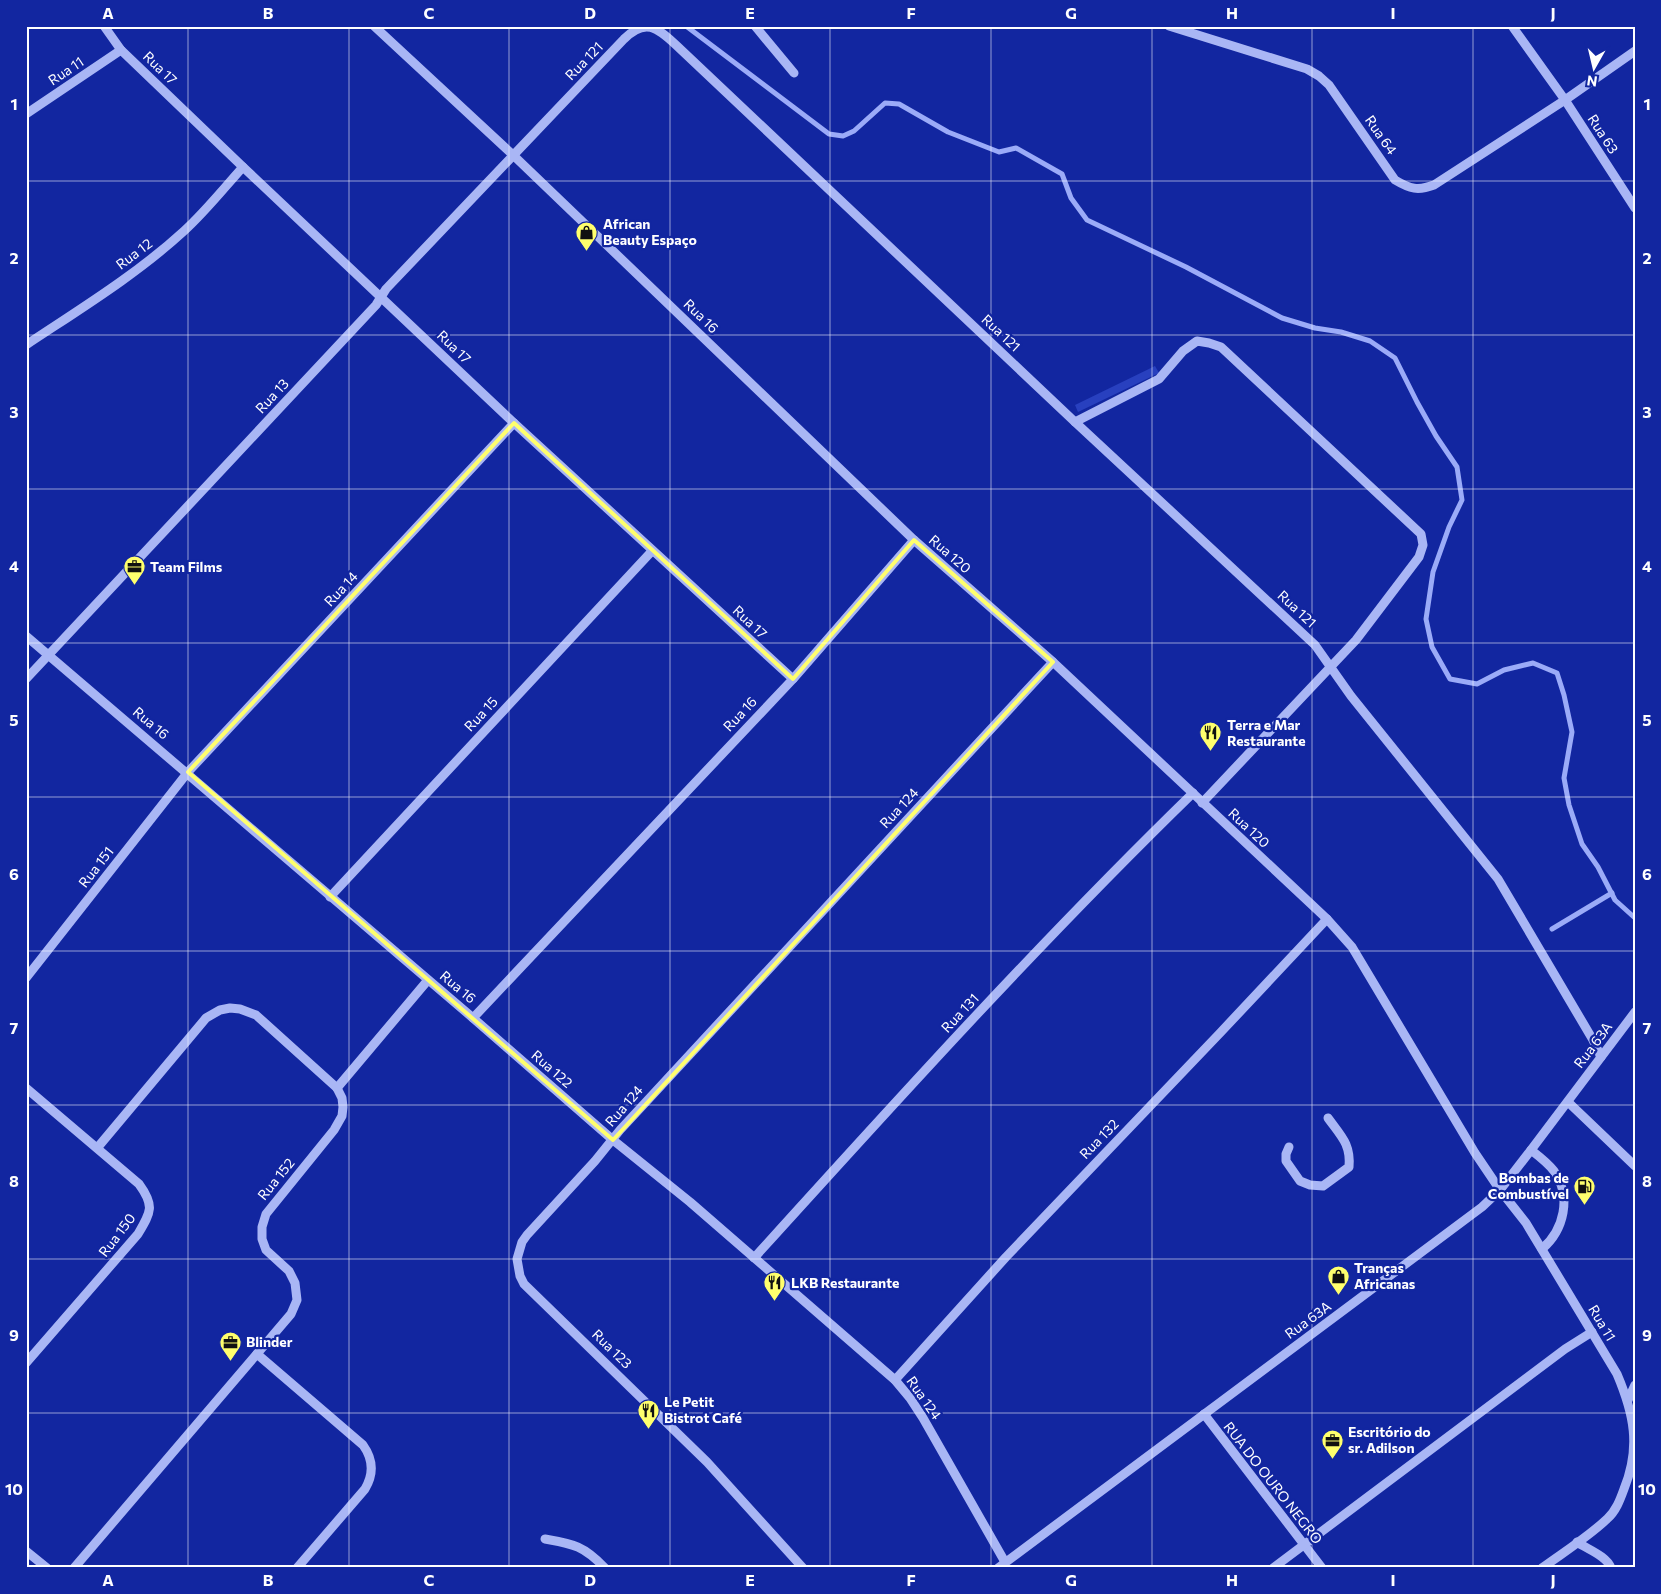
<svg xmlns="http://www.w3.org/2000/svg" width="1661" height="1594" viewBox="0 0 1661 1594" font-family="Commissioner,sans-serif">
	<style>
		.green { fill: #2840bf }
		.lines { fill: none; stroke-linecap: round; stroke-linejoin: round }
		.stream { stroke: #9babf8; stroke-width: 5 }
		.minor { stroke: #a9b6f5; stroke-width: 9 }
		.marked { fill: none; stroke: #ffff6d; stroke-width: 4; stroke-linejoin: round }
		.grid { fill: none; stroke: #fff; stroke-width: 1; stroke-opacity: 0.55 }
		.labels { text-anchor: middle; stroke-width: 4.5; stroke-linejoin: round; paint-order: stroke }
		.street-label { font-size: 14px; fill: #fff; stroke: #1226a0 }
		.poi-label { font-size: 14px; font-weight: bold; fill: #fff; stroke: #1226a0; text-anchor: start }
		.neatline { fill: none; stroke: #fff; stroke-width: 2 }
		.grid-label { font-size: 16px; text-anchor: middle; font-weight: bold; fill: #fff }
	</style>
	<rect width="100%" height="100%" fill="#1226a0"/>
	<polygon class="green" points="1155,366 1159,373 1078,412 1075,405"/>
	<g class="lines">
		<g class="stream">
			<polyline points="686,26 829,134 843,136 854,131 885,103 899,104 948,132 999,152 1016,148 1062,174 1071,198 1087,220 1186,267 1282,318 1315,328 1341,332 1370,341 1395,358 1417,402 1436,436 1457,467 1462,500 1449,527 1433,572 1426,619 1432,647 1450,679 1477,684 1504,670 1533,663 1557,673 1564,695 1572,732 1564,778 1569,805 1582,844 1598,867 1615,900 1635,918"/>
			<polyline points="1552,929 1612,893"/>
		</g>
		<g class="minor">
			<polyline points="104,26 121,50 243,167 514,423 793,679"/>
			<path d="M 374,26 L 513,155 L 914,540 L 1053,662 L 1327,919 L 1352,947 L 1475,1153 L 1500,1190 L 1526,1223 L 1617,1374 C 1634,1414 1641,1447 1624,1489 C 1620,1500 1616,1511 1607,1519 C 1588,1537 1564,1552 1542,1568"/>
			<polyline points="755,26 794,73"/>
			<path d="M 1169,26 L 1307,69 L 1319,76 L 1329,85 L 1395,180 C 1410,189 1418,191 1434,185 L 1565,100 L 1635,51"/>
			<polyline points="1512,26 1565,100 1635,208"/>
			<polyline points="26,114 121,50"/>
			<path d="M 26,345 C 80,309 136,275 184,231 C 205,212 224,188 243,167"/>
			<polyline points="1075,422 1159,379 1183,351 1197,341 1209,343 1221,347 1421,534 1423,545 1419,557 1356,640 1202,803"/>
			<polyline points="26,636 473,1018 613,1140 690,1202 895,1380 910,1398 923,1418 1005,1562"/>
			<path d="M 26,679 L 376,305 L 386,289 L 624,39 C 645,18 657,27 676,45 L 1075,422 L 1315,645 L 1351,696 L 1498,879 L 1593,1040 L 1601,1057"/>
			<polyline points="330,897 652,551"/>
			<polyline points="26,978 188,772 514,423"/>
			<polyline points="473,1018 793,679 914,540"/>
			<path d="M 26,1088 L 139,1184 C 155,1206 151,1212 138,1234 L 26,1363"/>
			<polyline points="337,1088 428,980"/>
			<polyline points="1568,1102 1635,1166"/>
			<path d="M 1289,1147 L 1286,1154 L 1286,1161 L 1300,1181 L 1310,1185 L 1323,1186 L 1349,1167 C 1351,1144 1341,1136 1328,1118"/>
			<path d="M 1531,1150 C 1540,1157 1548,1163 1554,1171 C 1572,1197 1564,1230 1542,1249"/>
			<path d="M 754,1258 C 897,1100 1040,942 1193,793"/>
			<path d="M 257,1354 L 363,1445 C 373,1459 374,1474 365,1489 L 297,1568"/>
			<polyline points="895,1380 1006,1257 1220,1033 1327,919"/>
			<polyline points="1628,1400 1635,1385"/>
			<polyline points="1204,1414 1322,1568"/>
			<path d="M 545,1539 C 574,1544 584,1546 605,1568"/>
			<path d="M 1577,1542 C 1587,1549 1607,1556 1611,1568"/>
			<polyline points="26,1551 47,1568"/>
			<polyline points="74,1568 291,1314 297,1300 295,1283 289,1271 266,1250 262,1239 262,1227 266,1214 334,1130 342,1116 343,1107 342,1098 337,1088 256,1015 240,1009 230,1008 220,1010 206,1018 98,1147"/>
			<polyline points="803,1568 707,1462 524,1284 520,1276 517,1259 522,1242 527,1235 595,1161 620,1130 1053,662"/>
			<polyline points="998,1568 1482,1207 1500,1190 1531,1150 1635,1012"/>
			<polyline points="1273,1568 1565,1349 1592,1332"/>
		</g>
	</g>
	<path class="marked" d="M 514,423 L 793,679 L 914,540 L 1053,662 L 613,1140 L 188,772 Z"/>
	<path class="grid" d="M 188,26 L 188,1568M 349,26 L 349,1568M 509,26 L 509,1568M 670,26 L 670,1568M 830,26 L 830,1568M 991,26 L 991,1568M 1152,26 L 1152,1568M 1312,26 L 1312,1568M 1473,26 L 1473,1568M 26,181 L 1635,181M 26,335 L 1635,335M 26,489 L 1635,489M 26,643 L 1635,643M 26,797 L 1635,797M 26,951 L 1635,951M 26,1105 L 1635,1105M 26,1259 L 1635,1259M 26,1413 L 1635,1413"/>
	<defs>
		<symbol id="shop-pin" viewBox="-11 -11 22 30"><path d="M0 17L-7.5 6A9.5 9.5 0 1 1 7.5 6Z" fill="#ffff6d" stroke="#1226a0"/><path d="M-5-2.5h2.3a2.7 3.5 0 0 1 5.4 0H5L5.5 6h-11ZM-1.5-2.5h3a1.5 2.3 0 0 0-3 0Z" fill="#111"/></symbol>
		<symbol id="office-pin" viewBox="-11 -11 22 30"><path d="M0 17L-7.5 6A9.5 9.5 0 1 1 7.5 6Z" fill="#ffff6d" stroke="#1226a0"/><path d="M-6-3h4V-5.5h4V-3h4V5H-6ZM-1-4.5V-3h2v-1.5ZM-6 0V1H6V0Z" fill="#111"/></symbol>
		<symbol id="restaurant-pin" viewBox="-11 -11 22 30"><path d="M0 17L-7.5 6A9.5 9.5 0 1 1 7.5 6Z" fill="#ffff6d" stroke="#1226a0"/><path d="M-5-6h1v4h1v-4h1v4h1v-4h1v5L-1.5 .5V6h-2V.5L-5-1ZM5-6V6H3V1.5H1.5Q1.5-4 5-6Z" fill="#111"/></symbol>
		<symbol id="fuel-pin" viewBox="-11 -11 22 30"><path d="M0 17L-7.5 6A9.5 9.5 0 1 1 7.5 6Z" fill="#ffff6d" stroke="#1226a0"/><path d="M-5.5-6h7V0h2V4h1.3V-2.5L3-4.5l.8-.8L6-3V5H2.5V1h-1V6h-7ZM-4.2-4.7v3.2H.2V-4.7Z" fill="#111"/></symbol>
	</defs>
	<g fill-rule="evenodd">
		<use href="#shop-pin" x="574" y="220" width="25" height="34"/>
		<use href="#office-pin" x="122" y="554" width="25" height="34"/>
		<use href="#restaurant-pin" x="1198" y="720" width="25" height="34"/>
		<use href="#fuel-pin" x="1572" y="1174" width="25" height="34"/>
		<use href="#shop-pin" x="1326" y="1264" width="25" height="34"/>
		<use href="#restaurant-pin" x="762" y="1270" width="25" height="34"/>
		<use href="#office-pin" x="218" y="1330" width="25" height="34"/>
		<use href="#restaurant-pin" x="636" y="1398" width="25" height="34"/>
		<use href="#office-pin" x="1320" y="1428" width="25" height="34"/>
	</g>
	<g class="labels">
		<g class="street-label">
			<text transform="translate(584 61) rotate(-46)" y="5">Rua 121</text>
			<text transform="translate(160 68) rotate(44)" y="5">Rua 17</text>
			<text transform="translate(66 71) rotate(-34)" y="5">Rua 11</text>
			<text transform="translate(1603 134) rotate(57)" y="5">Rua 63</text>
			<text transform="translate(1381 135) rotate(55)" y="5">Rua 64</text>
			<text transform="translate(134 254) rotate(-37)" y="5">Rua 12</text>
			<text transform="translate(701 316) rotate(44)" y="5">Rua 16</text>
			<text transform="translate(1001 333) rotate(43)" y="5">Rua 121</text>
			<text transform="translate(454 347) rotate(44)" y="5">Rua 17</text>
			<text transform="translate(272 396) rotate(-47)" y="5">Rua 13</text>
			<text transform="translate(950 554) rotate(41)" y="5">Rua 120</text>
			<text transform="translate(341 589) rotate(-47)" y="5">Rua 14</text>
			<text transform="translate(1297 609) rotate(43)" y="5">Rua 121</text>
			<text transform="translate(750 622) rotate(43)" y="5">Rua 17</text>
			<text transform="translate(481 714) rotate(-47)" y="5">Rua 15</text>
			<text transform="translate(740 714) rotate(-47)" y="5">Rua 16</text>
			<text transform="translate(151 723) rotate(40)" y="5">Rua 16</text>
			<text transform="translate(899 808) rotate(-47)" y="5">Rua 124</text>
			<text transform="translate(1249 828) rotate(43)" y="5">Rua 120</text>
			<text transform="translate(96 867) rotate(-52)" y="5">Rua 151</text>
			<text transform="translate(458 987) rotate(40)" y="5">Rua 16</text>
			<text transform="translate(960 1013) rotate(-47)" y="5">Rua 131</text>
			<text transform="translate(1593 1045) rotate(-53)" y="5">Rua 63A</text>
			<text transform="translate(552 1069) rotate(41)" y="5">Rua 122</text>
			<text transform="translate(624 1106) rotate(-49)" y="5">Rua 124</text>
			<text transform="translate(1099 1139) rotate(-46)" y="5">Rua 132</text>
			<text transform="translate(276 1179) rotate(-51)" y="5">Rua 152</text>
			<text transform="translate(117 1235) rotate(-53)" y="5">Rua 150</text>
			<text transform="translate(1308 1320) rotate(-36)" y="5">Rua 63A</text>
			<text transform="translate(1602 1323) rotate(59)" y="5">Rua 11</text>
			<text transform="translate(612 1349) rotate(44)" y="5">Rua 123</text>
			<text transform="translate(924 1398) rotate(55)" y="5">Rua 124</text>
			<text transform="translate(1273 1483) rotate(52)" y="5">RUA DO OURO NEGRO</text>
		</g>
		<g class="poi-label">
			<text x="603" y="229">African<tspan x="603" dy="16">Beauty Espaço</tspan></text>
			<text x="150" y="572">Team Films</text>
			<text x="1227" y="730">Terra e Mar<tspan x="1227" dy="16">Restaurante</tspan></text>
			<text x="1569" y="1183" text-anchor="end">Bombas de<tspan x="1569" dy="16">Combustível</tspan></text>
			<text x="1354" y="1273">Tranças<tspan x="1354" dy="16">Africanas</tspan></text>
			<text x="791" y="1288">LKB Restaurante</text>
			<text x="246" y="1347">Blinder</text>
			<text x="664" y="1407">Le Petit<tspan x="664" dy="16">Bistrot Café</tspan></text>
			<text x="1348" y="1437">Escritório do<tspan x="1348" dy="16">sr. Adilson</tspan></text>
		</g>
	</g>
	<rect width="1661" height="1594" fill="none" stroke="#1226a0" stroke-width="55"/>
	<g transform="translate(1594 68) rotate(188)" stroke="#1226a0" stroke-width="4" paint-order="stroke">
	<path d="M0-4L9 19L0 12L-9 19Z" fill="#ffffff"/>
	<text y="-8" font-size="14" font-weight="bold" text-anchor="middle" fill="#ffffff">N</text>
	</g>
	<rect x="28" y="28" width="1606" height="1538" class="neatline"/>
	<g class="grid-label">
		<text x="108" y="19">A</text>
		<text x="268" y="19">B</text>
		<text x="429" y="19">C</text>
		<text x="590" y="19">D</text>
		<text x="750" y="19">E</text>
		<text x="911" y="19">F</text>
		<text x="1071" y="19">G</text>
		<text x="1232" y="19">H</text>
		<text x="1393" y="19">I</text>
		<text x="1553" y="19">J</text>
		<text x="14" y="110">1</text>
		<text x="1647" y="110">1</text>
		<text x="14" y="264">2</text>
		<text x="1647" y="264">2</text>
		<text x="14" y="418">3</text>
		<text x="1647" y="418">3</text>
		<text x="14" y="572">4</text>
		<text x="1647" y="572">4</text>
		<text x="14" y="726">5</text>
		<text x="1647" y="726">5</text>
		<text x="14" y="880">6</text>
		<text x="1647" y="880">6</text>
		<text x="14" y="1034">7</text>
		<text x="1647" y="1034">7</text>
		<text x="14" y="1187">8</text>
		<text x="1647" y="1187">8</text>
		<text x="14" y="1341">9</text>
		<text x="1647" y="1341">9</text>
		<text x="14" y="1495">10</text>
		<text x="1647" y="1495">10</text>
		<text x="108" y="1586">A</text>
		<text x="268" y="1586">B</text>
		<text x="429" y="1586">C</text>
		<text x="590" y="1586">D</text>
		<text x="750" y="1586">E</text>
		<text x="911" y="1586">F</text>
		<text x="1071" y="1586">G</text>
		<text x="1232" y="1586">H</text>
		<text x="1393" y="1586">I</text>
		<text x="1553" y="1586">J</text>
	</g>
</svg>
